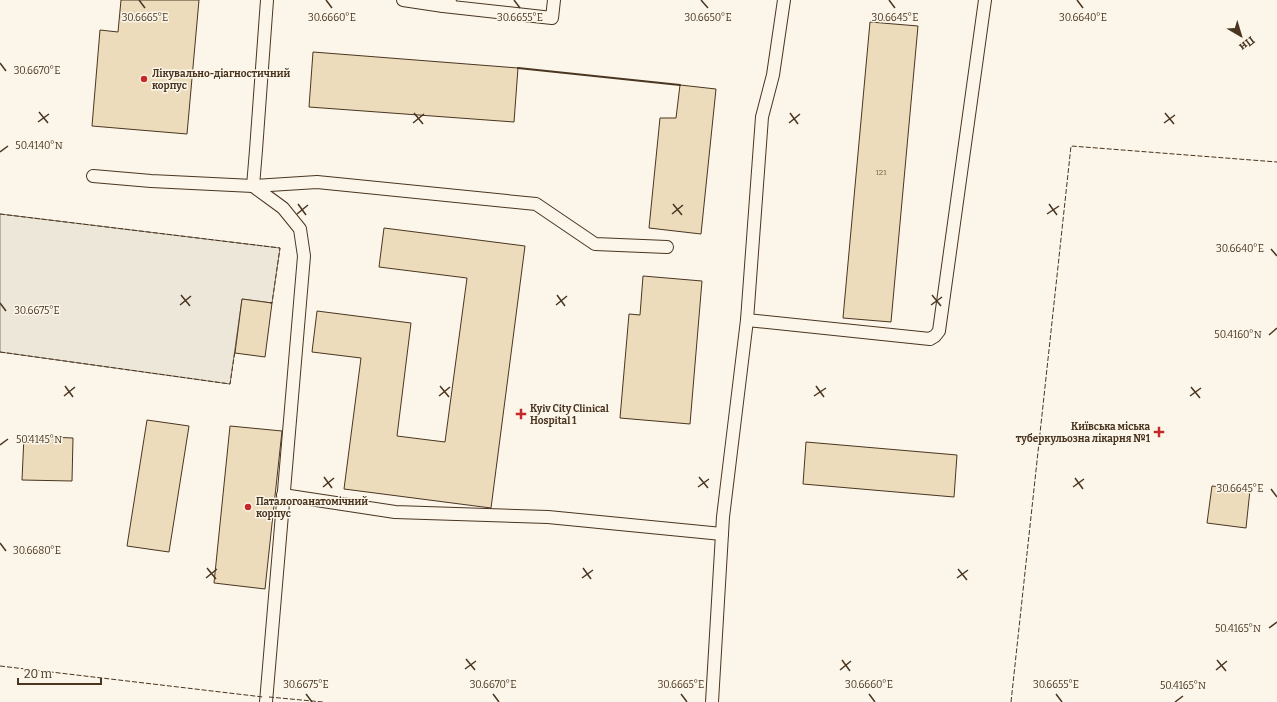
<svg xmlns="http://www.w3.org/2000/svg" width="1277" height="702" viewBox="0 0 1277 702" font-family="Bitter,serif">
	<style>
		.parking { fill: #ede7d9; stroke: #887966 }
		.building { fill: #ecdcbc; stroke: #4a3520 }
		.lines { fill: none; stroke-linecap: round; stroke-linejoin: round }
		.service-casing { stroke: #4a3520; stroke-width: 14 }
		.service { stroke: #fbf6e9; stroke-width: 12 }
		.fence { stroke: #4a3520; stroke-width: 1; stroke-dasharray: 5 2; stroke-linecap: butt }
		.wall { stroke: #4a3520; stroke-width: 2 }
		.ticks { fill: none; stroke: #4a3520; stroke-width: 1.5 }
		.poi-dot { fill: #c62828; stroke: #fbf6e9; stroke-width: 1.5 }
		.labels { text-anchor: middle; stroke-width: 3; stroke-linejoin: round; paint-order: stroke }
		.number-label { font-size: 8px; fill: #725f47 }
		.poi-label { font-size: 10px; font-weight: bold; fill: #4a3520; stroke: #fbf6e9; text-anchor: start }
		.ticks-label { font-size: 10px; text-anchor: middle; fill: #4a3520; stroke: #fbf6e9; stroke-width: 3; stroke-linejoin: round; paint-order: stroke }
	</style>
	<rect width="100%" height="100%" fill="#fbf6e9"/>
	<polygon class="parking" points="0,214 280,248 272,303 242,299 230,384 0,352"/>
	<g class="building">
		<polygon points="121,0 199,0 187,134 92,126 100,30 118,32"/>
		<polygon points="870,22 918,26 891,322 843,318"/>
		<polygon points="313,52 518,68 514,122 309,107"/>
		<polygon points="680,85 716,89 701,234 649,228 660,118 676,118"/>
		<polygon points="384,228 525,246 491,508 344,489 361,358 312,352 317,311 411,323 397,436 445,442 467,278 379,267"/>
		<polygon points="643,276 702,281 690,424 620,418 629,314 640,315"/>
		<polygon points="242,299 272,303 265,357 235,353"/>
		<polygon points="147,420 189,426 169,552 127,546"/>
		<polygon points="230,426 282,431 265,589 214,583"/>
		<polygon points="24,436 73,438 72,481 22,480"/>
		<polygon points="806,442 957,455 954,497 803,484"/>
		<polygon points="1212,486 1250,490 1246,528 1207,523"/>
	</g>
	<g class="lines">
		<defs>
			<g id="service">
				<polyline points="403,0 443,6 450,2"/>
				<polyline points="443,6 552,18 554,0"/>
				<polyline points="93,176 151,181 253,186 256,150 267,0"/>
				<polyline points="253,186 283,208 300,229 304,256 266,702"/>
				<polyline points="253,186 317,182 536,204 595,244 667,247"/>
				<polyline points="747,320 930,339 935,336 939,331 985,0"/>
				<polyline points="283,495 395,512 548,517 722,534"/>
				<polyline points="712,702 723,517 747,320 762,117 773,75 784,0"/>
			</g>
		</defs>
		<use href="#service" class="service-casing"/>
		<use href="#service" class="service"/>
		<g class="fence">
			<polyline points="0,214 280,248 272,303 270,303"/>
			<polyline points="0,352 230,384 235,351"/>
			<polyline points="0,666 263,697"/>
			<polyline points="269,697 323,702"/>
			<polyline points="1011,702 1071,146 1277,162"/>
		</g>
		<polyline class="wall" points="518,68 680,85"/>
	</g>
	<path class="ticks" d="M 139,0 L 145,8M 326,0 L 332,8M 514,0 L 520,8M 701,0 L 708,8M 889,0 L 895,8M 1077,0 L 1083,8M 0,63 L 6,71M 39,112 L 48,123M 414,113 L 423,124M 790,113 L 798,124M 1165,113 L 1174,124M 38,122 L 49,114M 413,123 L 424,114M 789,123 L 800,114M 1164,123 L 1175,115M 0,152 L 8,146M 298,204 L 306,215M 673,204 L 682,215M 1049,204 L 1057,215M 297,214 L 308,205M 672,214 L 683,205M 1047,214 L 1059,206M 1271,249 L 1277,256M 181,295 L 190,306M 557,295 L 565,306M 932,295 L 941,306M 0,303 L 6,311M 180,305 L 191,296M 556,305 L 567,296M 931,305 L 942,297M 1269,335 L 1277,328M 65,386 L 73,397M 440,386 L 449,397M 816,386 L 824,397M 1191,387 L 1200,398M 64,396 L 75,387M 439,396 L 450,387M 814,396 L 826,388M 1190,396 L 1201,388M 0,445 L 8,439M 324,477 L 332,488M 699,477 L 708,488M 1075,478 L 1083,489M 323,487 L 334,478M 698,487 L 709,479M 1073,487 L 1084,479M 1271,489 L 1277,497M 0,543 L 6,551M 207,568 L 216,579M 583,568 L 591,579M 958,569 L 967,580M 206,578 L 217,569M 582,578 L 593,570M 957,578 L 968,570M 1269,628 L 1277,622M 466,659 L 475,670M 842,660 L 850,671M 1217,660 L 1226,671M 465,669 L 476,661M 840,670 L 851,661M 1216,670 L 1227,661M 306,694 L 312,702M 493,694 L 499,702M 681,694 L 687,702M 869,694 L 875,702M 1056,694 L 1062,702M 1175,702 L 1183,696"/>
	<g class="poi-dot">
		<circle cx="144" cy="79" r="4"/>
		<path d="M519 408h4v4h4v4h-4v4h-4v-4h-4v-4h4z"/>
		<path d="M1157 426h4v4h4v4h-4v4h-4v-4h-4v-4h4z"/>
		<circle cx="248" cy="507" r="4"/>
	</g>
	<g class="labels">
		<g class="number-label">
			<text x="881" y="175">121</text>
		</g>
		<g class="poi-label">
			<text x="152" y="77">Лікувально-діагностичний<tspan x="152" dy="12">корпус</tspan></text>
			<text x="530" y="412">Kyiv City Clinical<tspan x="530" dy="12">Hospital 1</tspan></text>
			<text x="1150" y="430" text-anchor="end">Київська міська<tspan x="1150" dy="12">туберкульозна лікарня №1</tspan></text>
			<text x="256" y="505">Паталогоанатомічний<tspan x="256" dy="12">корпус</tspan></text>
		</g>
	</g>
	<g class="ticks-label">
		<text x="145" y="21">30.6665°E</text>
		<text x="332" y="21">30.6660°E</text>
		<text x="520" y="21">30.6655°E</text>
		<text x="708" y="21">30.6650°E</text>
		<text x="895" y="21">30.6645°E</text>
		<text x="1083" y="21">30.6640°E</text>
		<text x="37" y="74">30.6670°E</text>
		<text x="39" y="149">50.4140°N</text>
		<text x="1240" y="252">30.6640°E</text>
		<text x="37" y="314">30.6675°E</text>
		<text x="1238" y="338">50.4160°N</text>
		<text x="39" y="443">50.4145°N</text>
		<text x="1240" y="492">30.6645°E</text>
		<text x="37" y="554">30.6680°E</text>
		<text x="1238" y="632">50.4165°N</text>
		<text x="306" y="688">30.6675°E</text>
		<text x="493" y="688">30.6670°E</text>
		<text x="681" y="688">30.6665°E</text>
		<text x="869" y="688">30.6660°E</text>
		<text x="1056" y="688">30.6655°E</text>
		<text x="1183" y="689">50.4165°N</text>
	</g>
	<g transform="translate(1241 36) rotate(142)" stroke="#fbf6e9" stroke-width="3" paint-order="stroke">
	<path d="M0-3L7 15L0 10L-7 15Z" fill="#4a3520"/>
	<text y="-6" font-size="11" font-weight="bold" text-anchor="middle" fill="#4a3520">Пн</text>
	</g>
	<path d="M18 678v6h83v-6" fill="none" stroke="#4a3520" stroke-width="2"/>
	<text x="24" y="678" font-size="12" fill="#4a3520" stroke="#fbf6e9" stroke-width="3" paint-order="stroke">20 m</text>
</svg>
